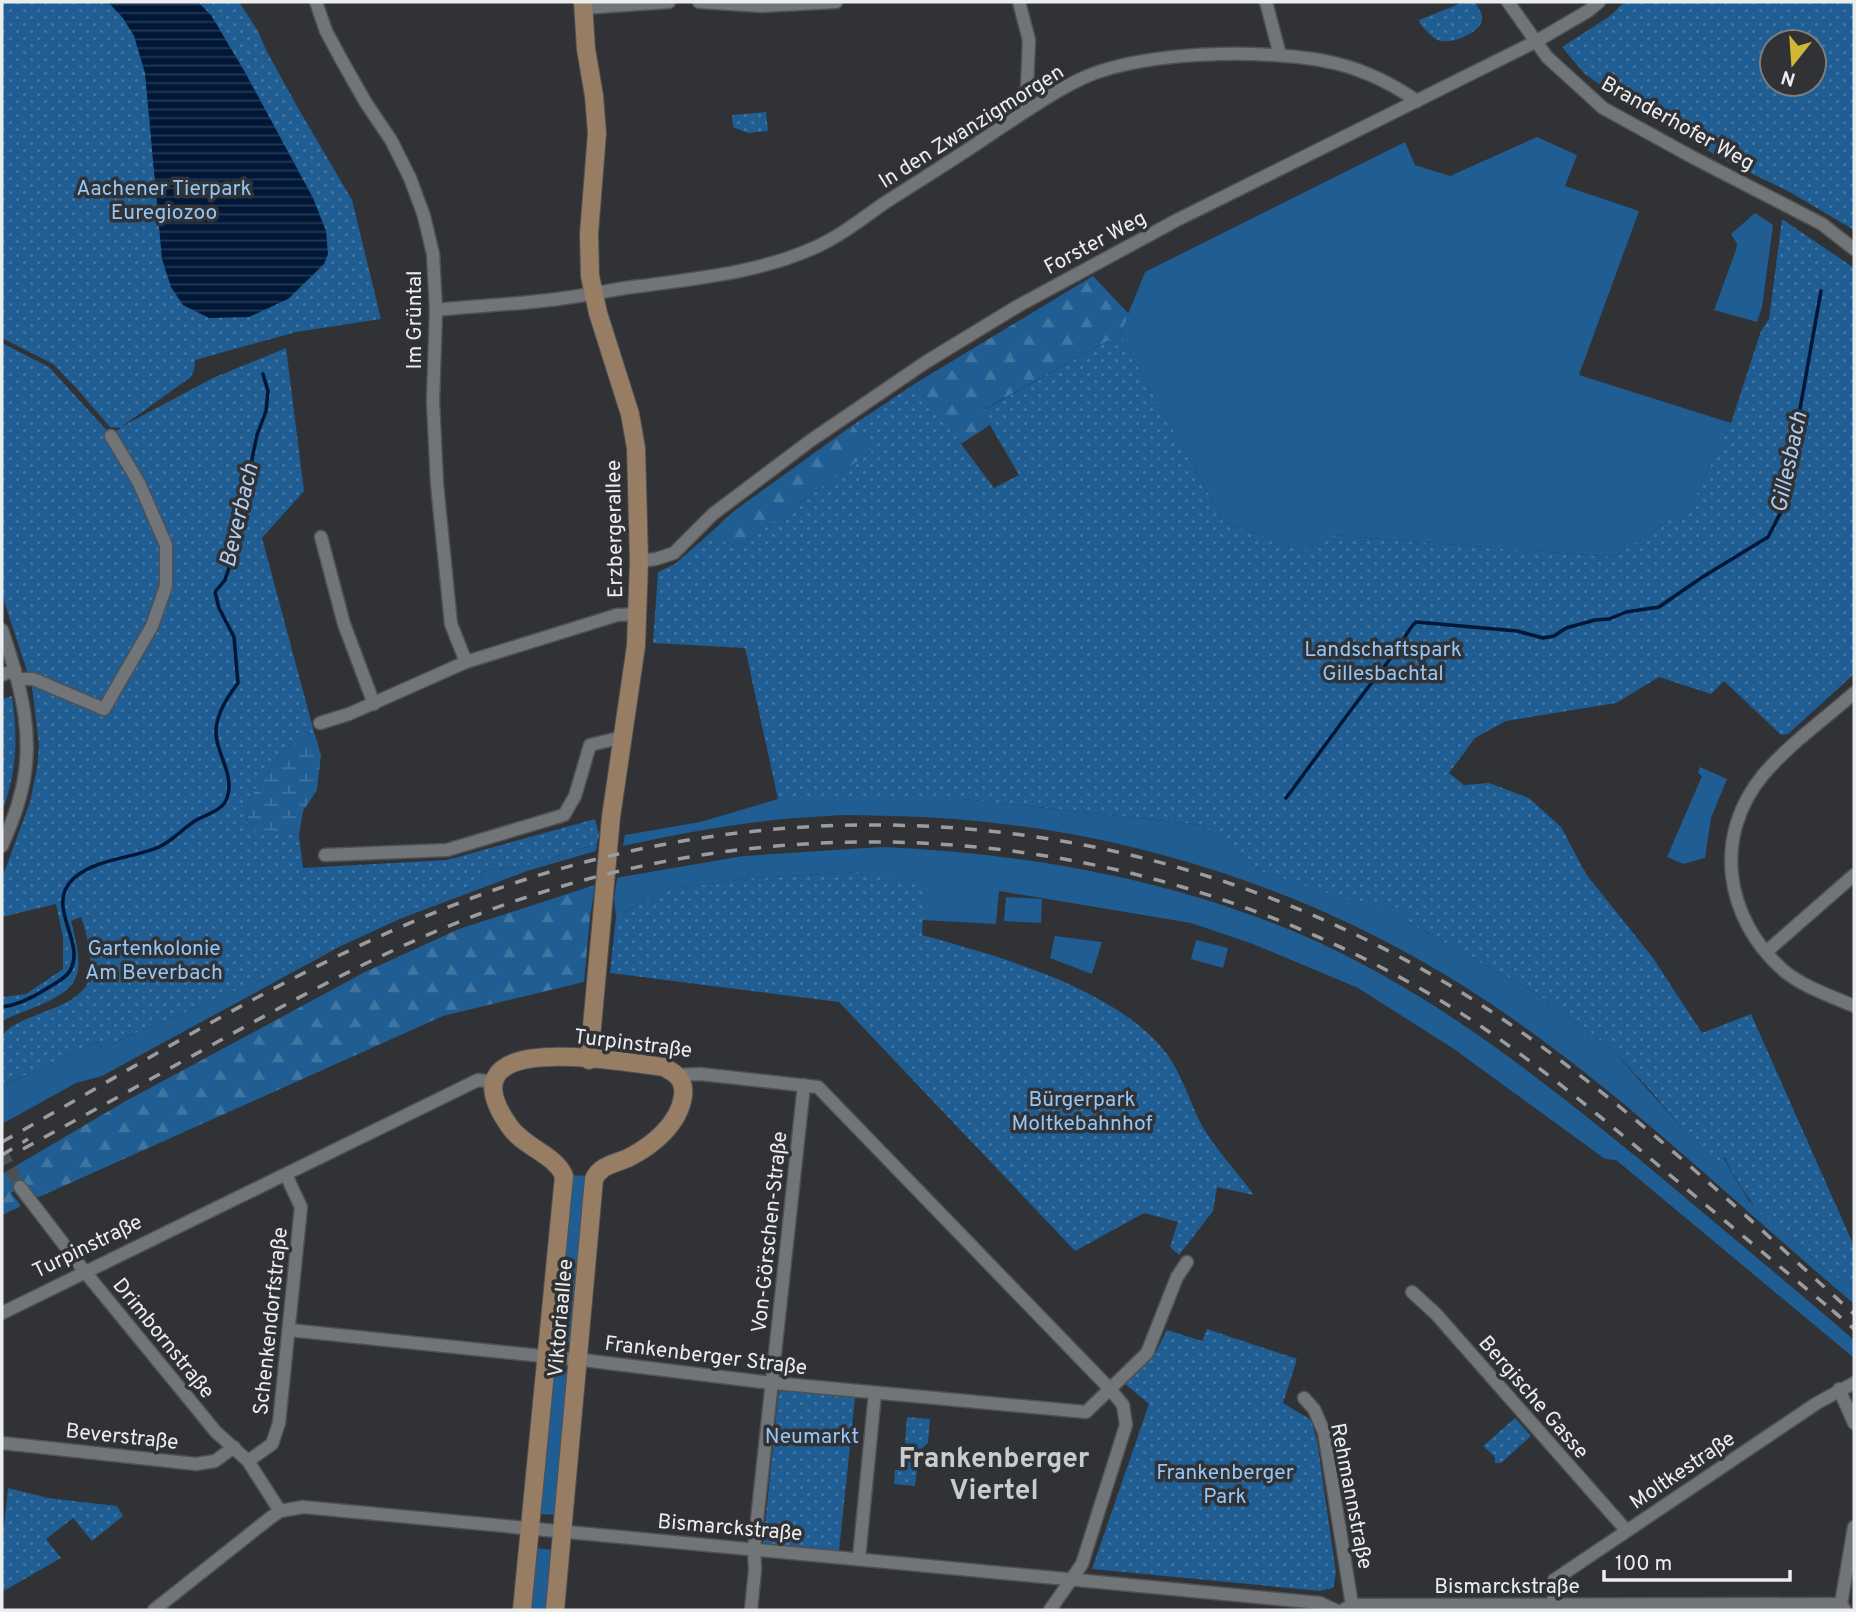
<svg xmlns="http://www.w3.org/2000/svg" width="1856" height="1612" viewBox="0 0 1856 1612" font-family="Overpass,sans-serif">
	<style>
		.grass { fill: #1f5d93 }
		.forest { fill: url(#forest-firs) }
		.wetland { fill: url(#wetland-marsh) }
		.park { fill: url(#park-dots); fill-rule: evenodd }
		.water { fill: url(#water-rules) }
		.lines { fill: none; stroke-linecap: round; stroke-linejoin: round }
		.stream { stroke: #001737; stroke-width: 3.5 }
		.street-tunnel { stroke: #4c4e51; stroke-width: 12; stroke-dasharray: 12 6; stroke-linecap: butt }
		.street-casing { stroke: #4f5154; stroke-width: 15 }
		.secondary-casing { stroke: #4f5154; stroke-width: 20 }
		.street { stroke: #727578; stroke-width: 12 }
		.secondary { stroke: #967d63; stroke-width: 18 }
		.rail { stroke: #9a9c9f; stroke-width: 3.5; stroke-dasharray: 12 12; stroke-linecap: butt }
		.labels { text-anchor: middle; stroke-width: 7; stroke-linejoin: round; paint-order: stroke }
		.street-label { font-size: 21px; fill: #ebedef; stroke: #303235 }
		.park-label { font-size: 21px; fill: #94c6f8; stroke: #303235 }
		.water-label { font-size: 23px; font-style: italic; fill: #b1ccf0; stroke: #303235 }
		.district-label { font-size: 28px; font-weight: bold; fill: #c8cccf; stroke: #303235 }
	</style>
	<defs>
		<pattern id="forest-firs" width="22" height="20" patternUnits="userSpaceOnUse" patternTransform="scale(1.75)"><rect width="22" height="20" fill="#1f5d93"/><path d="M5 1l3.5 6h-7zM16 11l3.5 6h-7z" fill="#4075a2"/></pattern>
		<pattern id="wetland-marsh" width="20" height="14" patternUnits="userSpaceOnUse" patternTransform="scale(1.75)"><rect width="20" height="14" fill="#1f5d93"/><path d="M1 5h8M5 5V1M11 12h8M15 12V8" fill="none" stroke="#4075a2"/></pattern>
		<pattern id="park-dots" width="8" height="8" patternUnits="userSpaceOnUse" patternTransform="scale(1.75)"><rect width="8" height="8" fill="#1f5d93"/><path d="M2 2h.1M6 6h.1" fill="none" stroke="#4075a2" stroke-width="1.8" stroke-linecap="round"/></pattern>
		<pattern id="water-rules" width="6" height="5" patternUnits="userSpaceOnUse" patternTransform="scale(1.75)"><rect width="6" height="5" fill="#001737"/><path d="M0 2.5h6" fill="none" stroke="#253954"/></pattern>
	</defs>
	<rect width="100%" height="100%" fill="#303235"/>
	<g class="grass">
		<polygon points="1537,137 1577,155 1565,186 1639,211 1579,375 1731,423 1690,507 1613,557 1330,535 1304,551 1224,522 1120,334 1145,272 1405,142 1415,165 1450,176"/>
		<polygon points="1755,213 1773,225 1762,307 1757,322 1714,310 1736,250 1737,244 1731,234"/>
		<polygon points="1700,767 1727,779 1711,818 1705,858 1683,864 1667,857 1702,776 1698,773"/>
		<path d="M 778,799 L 962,799 L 1202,825 L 1263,872 L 1343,897 L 1403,909 L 1408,922 L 1536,993 L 1611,1048 L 1714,1164 L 1723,1157 L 1749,1201 L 1785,1231 L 1828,1273 L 1854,1286 L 1854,1304 C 1736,1204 1625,1095 1497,1008 C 1320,887 1105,820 891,816 C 870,816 849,814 828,816 C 758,819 691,831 623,846 L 625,835 L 700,822 Z"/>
		<polygon points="597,844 596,851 527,871 402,918 341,946 102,1076 76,1083 2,1124 2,1086 98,1041 101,1048 341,946 338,940 483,882 480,871 525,866"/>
		<path d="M 881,847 C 1025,853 1169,878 1302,935 C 1427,989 1534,1073 1639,1159 C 1711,1219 1783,1279 1854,1340 L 1854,1358 L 1616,1160 L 1605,1159 L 1454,1049 L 1358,988 L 1253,944 L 1191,923 L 999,891 L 996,924 L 922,920 L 857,872 L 754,878 L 669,889 L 616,916 L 614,899 L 617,878 L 621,877 L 743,856 Z"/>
		<polygon points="1006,897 1042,899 1041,923 1004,921"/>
		<polygon points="1055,936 1102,942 1092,974 1050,958"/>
		<polygon points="1196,940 1228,948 1223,968 1191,959"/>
		<polygon points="570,1175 589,1176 572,1345 555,1344"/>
		<polygon points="552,1371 571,1373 557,1515 539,1514"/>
		<polygon points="536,1548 554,1550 548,1610 530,1610"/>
	</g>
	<g class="forest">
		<polygon points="1093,276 1129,314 1120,334 983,410 990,425 961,444 937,405 932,407 916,383"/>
		<polygon points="853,425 872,451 737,548 709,534 734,511"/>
		<polygon points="595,885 590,917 584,982 443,1016 39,1197 33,1195 26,1184 11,1193 21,1206 2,1215 2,1174 124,1102 365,972 459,929"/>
	</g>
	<polygon class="wetland" points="314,732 321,755 317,790 303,811 299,835 248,830 247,802 282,751"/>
	<g class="park">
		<path d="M 2,2 L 239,2 L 258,31 L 266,50 L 298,108 L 352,200 L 381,319 L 296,332 L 195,360 L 194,370 L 191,377 L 121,427 L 213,378 L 286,348 L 304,491 L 262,538 L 314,732 L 282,751 L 247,802 L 248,829 L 299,835 L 303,868 L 447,860 L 595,819 L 599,835 L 597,844 L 525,866 L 480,871 L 483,882 L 339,940 L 341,946 L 101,1048 L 98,1041 L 2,1086 L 2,1035 C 10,1026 23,1020 34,1016 C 51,1009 75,1002 86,986 C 96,971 87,933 81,917 L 71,921 C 75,938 84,965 74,981 C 64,1000 21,1011 2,1021 L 2,997 L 26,994 L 63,969 L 63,937 L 56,904 L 2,917 L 2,878 L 30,802 L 37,768 L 39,745 L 32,686 L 2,595 L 2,343 L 49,367 L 110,434 L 121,428 L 110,427 L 78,390 L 53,364 L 2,338 Z"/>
		<path d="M 1464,2 L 1476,4 C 1479,9 1483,14 1482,20 C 1481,32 1452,44 1441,41 C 1433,40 1425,29 1420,24 L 1419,20 Z"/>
		<path d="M 1624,2 L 1854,2 L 1854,230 L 1788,191 L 1726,161 L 1622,101 L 1584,73 L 1562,47 L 1610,16 ZM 1772,42 L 1814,42 L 1814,84 L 1772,84 Z"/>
		<polygon points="766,112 768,131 748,133 733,127 732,115"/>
		<path d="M 1782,219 L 1854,268 L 1854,674 L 1788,734 L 1781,735 L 1724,681 L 1711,694 L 1659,677 L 1616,703 L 1506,721 L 1475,738 L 1449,773 L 1464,785 L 1489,783 L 1529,798 L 1561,827 L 1586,874 L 1653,958 L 1702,1033 L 1751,1014 L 1854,1246 L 1854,1286 L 1828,1273 L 1785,1231 L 1780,1232 C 1754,1211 1740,1186 1724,1157 L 1713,1165 L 1650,1090 L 1611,1048 L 1536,993 L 1408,922 L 1403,909 L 1343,898 L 1263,872 L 1202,825 L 962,799 L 778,799 L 745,648 L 653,643 L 658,572 L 675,564 L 709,534 L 737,548 L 872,451 L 853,425 L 916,383 L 932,407 L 937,404 L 961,444 L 994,488 L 1019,475 L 982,411 L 1120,334 L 1224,522 L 1304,551 L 1329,535 L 1613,557 L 1690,507 L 1731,423 L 1761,331 L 1769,319 Z"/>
		<path d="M 12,696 C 18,739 17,771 2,812 L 2,699 Z"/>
		<path d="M 857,872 L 924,886 L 922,935 C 998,956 1101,984 1157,1042 C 1179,1065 1187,1095 1200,1122 C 1212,1145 1238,1173 1254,1195 L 1217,1187 L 1213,1211 L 1179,1255 L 1170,1247 L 1178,1222 L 1144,1213 L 1075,1251 L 839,1002 L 610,973 L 616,916 L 669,889 L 754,878 Z"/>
		<polygon points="1207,1329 1297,1359 1283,1403 1311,1420 1317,1440 1336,1573 1333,1588 1320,1591 1092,1569 1149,1404 1124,1383 1156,1352 1167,1330 1202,1341"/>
		<polygon points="779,1389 855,1398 839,1551 763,1544"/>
		<polygon points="907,1417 930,1419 928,1443 919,1451 915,1486 894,1484 895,1470 903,1470"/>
		<polygon points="1515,1418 1531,1436 1501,1463 1495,1463 1495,1457 1483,1446"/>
		<polygon points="8,1488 48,1498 117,1506 123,1516 92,1541 73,1518 46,1539 61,1558 2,1592 2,1546"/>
	</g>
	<polygon class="water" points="108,2 198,2 211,15 246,74 313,198 326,231 328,254 324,264 288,299 249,317 209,318 183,305 171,287 162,259 145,73 134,36 123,18"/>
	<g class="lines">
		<g class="stream">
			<polyline points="1609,619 1626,612 1659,607 1701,578 1768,537 1782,510 1821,291"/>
			<path d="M 1286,798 C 1322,750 1357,700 1395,653 C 1403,643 1406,631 1416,622 L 1517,631 L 1543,638 L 1554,636 L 1566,628 L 1595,620 L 1608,619"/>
			<path d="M 2,1007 C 18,1005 32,998 46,989 C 54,984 67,978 71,969 C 85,940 44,905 74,878 C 98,858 131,859 159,847 C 174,840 184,827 198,819 C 208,814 223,810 227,798 C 234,778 221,760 217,741 C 212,720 226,699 238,683 L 234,637 L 219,608 L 215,592 L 225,580 L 230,565 L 257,435 L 266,411 L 268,391 L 263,374"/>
		</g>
		<polyline class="street-tunnel" points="2,1153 20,1187"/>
		<defs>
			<g id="street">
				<polyline points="316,2 326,31 341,59 366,103 391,140 410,178 424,216 433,254 436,310 433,401 437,484 451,624 466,662"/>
				<polyline points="699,2 762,6 836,2"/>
				<polyline points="1266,2 1280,55"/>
				<polyline points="1508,2 1547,57 1603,108 1694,158 1822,224 1854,249"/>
				<polyline points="583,8 669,2"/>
				<polyline points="1016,115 1027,88 1029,40 1019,2"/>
				<path d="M 436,310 C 483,305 531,304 578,296 C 599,293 620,288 641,286 C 700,278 761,272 816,247 C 840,236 862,219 883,204 C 920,180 958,157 994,132 C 1024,113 1052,92 1085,77 C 1132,57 1201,53 1252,54 C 1317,56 1362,63 1417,101"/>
				<polyline points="321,537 344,624 374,704"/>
				<polyline points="639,561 656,559 674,553 713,514 810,441 926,362 1018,306 1177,220 1535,42 1588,11 1599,2"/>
				<path d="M 2,630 C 21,686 37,741 19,800 C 15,816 8,831 2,846"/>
				<polyline points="2,675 15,670"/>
				<polyline points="18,679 33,679 104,709 152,626 166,586 166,545 139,483 111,436"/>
				<path d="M 1854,693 C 1825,719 1788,745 1763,775 C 1712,837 1725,918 1783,970 C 1803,987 1831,996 1854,1006"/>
				<polyline points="320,723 349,714 466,662 617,615 638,614"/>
				<polyline points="325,855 447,850 564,815 575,796 590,745 623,737"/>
				<polyline points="1766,952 1854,875"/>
				<polyline points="20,1187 85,1272 216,1432 248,1461 280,1511"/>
				<polyline points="1412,1292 1436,1314 1626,1530"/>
				<polyline points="2,1313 478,1080 493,1082"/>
				<polyline points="289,1330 591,1361 763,1382 1086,1412 1110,1389 818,1087 700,1074 678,1075"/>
				<polyline points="1839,1389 1854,1423"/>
				<polyline points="1304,1398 1314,1409 1324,1432 1352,1605"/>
				<polyline points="2,1443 196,1464 215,1461 234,1447"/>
				<polyline points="248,1461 272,1444 279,1423 301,1207 286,1175"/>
				<polyline points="859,1558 875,1393"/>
				<polyline points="1554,1605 1554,1580 1817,1403 1854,1383"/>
				<polyline points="154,1610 270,1518 280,1511 303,1507 1320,1603 1335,1610"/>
				<polyline points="751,1610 755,1570 754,1548 804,1085"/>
				<polyline points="1050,1610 1082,1564 1126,1425 1123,1405 1110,1389 1147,1353 1177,1277 1187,1262"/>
				<polyline points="1343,1610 1352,1605 1841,1604"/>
				<polyline points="1845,1610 1841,1604 1854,1527"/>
			</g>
			<g id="secondary">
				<polyline points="583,2 586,49 594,96 597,133 589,234 590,276 598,313 630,414 636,448 639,561 636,646 611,817 589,1060"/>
				<path d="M 522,1610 L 564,1176 C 556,1155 525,1148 510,1127 C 438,1026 619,1062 664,1067 C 677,1074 685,1080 683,1096 C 679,1124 653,1145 630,1157 C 616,1164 601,1164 594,1179 L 555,1610"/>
			</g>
		</defs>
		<use href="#street" class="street-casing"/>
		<use href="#secondary" class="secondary-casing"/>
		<use href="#street" class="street"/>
		<use href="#secondary" class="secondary"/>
		<g class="rail">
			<path d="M 2,1142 C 155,1056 306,960 472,898 C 813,770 1191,811 1495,1014 C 1625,1101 1739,1210 1854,1314"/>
			<path d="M 23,1149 C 91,1112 160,1074 228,1036 C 308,992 388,949 474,916 C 790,794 1141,824 1433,996 C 1511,1042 1582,1101 1652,1160 C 1714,1212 1777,1264 1839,1316"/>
			<polyline points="2,1155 28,1139"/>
			<polyline points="1832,1310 1854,1329"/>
		</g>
	</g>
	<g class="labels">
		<g class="street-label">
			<text transform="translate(1678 123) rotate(29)" y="7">Branderhofer Weg</text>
			<text transform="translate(971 126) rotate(-32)" y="7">In den Zwanzigmorgen</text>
			<text transform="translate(1095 242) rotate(-28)" y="7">Forster Weg</text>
			<text transform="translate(414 320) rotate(-90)" y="7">Im Grüntal</text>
			<text transform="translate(614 529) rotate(-91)" y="7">Erzbergerallee</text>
			<text transform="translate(633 1043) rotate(7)" y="7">Turpinstraße</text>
			<text transform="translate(769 1232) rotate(-84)" y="7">Von-Görschen-Straße</text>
			<text transform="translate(87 1246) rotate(-26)" y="7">Turpinstraße</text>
			<text transform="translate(560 1318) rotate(-85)" y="7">Viktoriaallee</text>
			<text transform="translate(270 1321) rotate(-84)" y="7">Schenkendorfstraße</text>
			<text transform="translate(164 1338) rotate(51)" y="7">Drimbornstraße</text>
			<text transform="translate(706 1355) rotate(7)" y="7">Frankenberger Straße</text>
			<text transform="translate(1534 1397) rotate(49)" y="7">Bergische Gasse</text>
			<text transform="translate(122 1436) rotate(6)" y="7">Beverstraße</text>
			<text transform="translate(1682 1470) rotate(-34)" y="7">Moltkestraße</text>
			<text transform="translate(1352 1496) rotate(79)" y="7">Rehmannstraße</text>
			<text transform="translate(730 1527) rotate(5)" y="7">Bismarckstraße</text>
			<text x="1507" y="1593">Bismarckstraße</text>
		</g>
		<g class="park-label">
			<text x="164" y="195">Aachener Tierpark<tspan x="164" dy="24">Euregiozoo</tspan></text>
			<text x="1383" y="656">Landschaftspark<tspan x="1383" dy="24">Gillesbachtal</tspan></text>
			<text x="154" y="955">Gartenkolonie<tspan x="154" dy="24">Am Beverbach</tspan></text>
			<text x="1082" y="1106">Bürgerpark<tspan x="1082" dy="24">Moltkebahnhof</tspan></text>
			<text x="812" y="1443">Neumarkt</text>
			<text x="1225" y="1479">Frankenberger<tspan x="1225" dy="24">Park</tspan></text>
		</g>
		<g class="water-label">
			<text transform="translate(1788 462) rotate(-78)" y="8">Gillesbach</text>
			<text transform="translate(238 515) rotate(-77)" y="8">Beverbach</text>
		</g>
		<g class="district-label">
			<text x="994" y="1467">Frankenberger<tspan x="994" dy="32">Viertel</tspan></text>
		</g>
	</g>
	<rect width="1856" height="1612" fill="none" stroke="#ebedef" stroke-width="7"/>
	<g transform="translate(1793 63) rotate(197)"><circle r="33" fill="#303235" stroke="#7b7d7f" stroke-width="2"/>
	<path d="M0-5L12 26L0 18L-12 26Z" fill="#d0b736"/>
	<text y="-10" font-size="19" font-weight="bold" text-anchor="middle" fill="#ebedef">N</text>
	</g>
	<path d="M1604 1570v10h186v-10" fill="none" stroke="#ebedef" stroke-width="3.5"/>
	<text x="1615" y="1570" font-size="21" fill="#ebedef" stroke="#303235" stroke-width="5" paint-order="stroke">100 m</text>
</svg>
